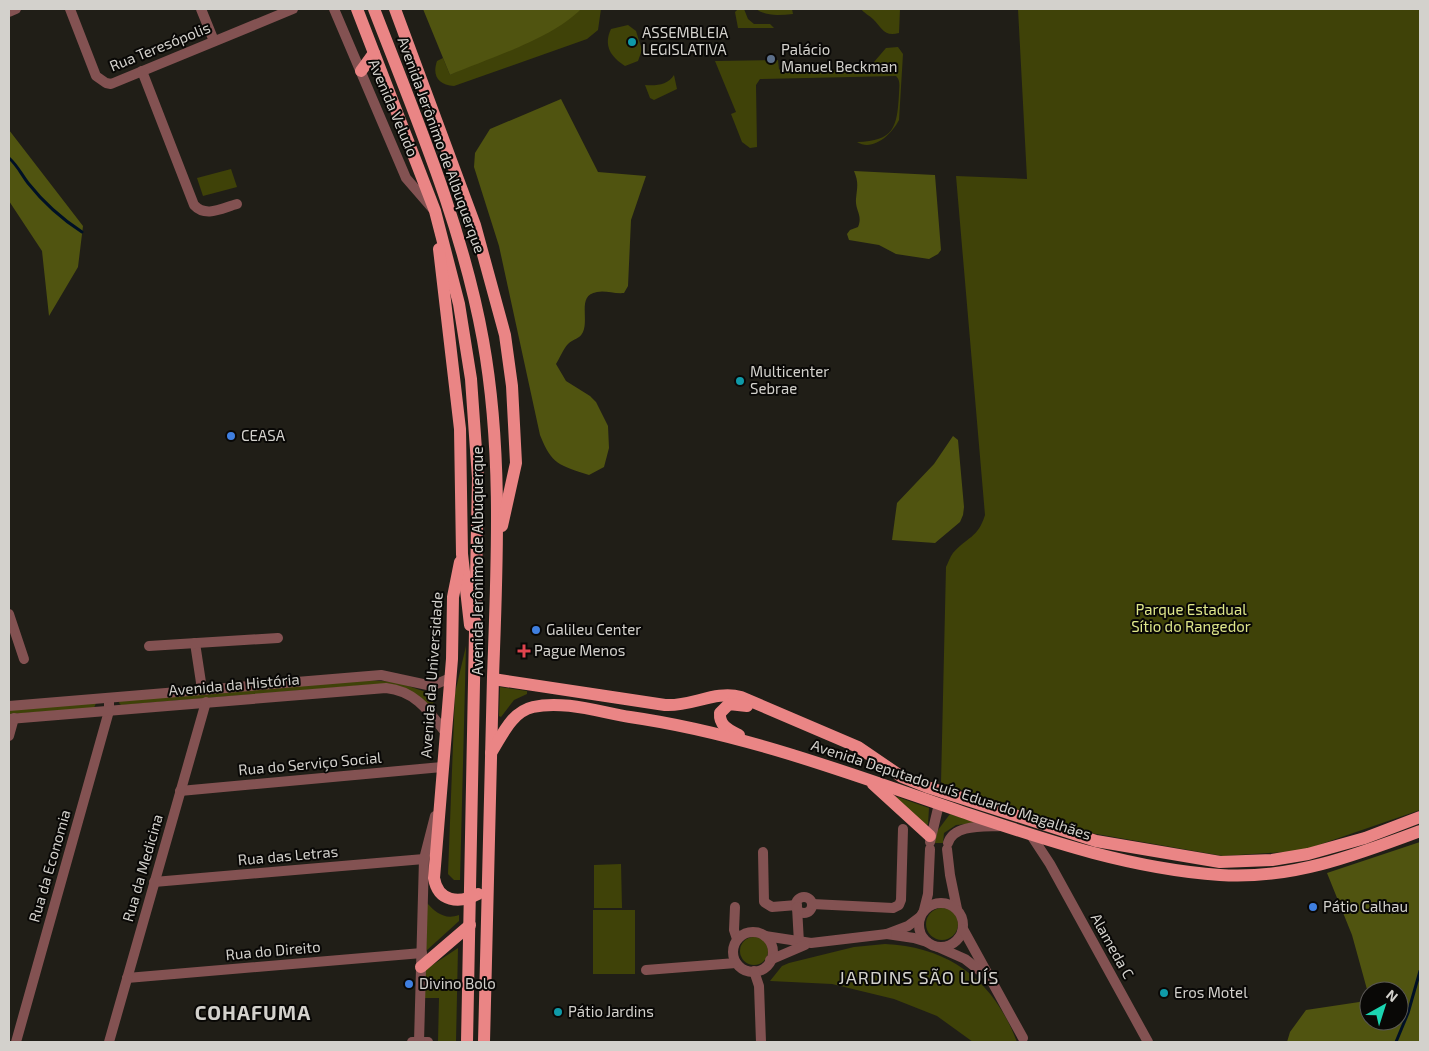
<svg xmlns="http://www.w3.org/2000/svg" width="1429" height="1051" viewBox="0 0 1429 1051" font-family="'Exo 2',sans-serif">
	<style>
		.green { fill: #3f4208 }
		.forest { fill: #505410; fill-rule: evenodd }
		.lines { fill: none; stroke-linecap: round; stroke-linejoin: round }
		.stream { stroke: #001025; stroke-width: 3 }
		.minor { stroke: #835252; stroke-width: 10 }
		.tertiary { stroke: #835252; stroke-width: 10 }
		.primary { stroke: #ea8585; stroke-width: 12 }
		.culture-dot { fill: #0f9aa8; stroke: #090806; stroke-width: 2 }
		.service-dot { fill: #5c6f8a; stroke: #090806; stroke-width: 2 }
		.shop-dot { fill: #3f7fe0; stroke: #090806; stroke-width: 2 }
		.health-dot { fill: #e0444e; stroke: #090806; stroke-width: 2 }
		.labels { text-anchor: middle; stroke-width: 4; stroke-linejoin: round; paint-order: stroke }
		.poi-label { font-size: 15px; fill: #d3d1cc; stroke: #090806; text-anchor: start }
		.street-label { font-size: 15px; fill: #d3d1cc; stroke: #090806 }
		.park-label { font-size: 15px; fill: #dfe78a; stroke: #090806 }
		.quarter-label { font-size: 18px; letter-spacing: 1px; fill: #d3d1cc; stroke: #090806 }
		.district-label { font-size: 20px; font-weight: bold; letter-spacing: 1px; fill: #d3d1cc; stroke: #090806 }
	</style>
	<rect width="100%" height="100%" fill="#201e17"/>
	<g class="green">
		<path d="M 581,9 L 601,9 L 598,30 L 587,39 L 454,86 C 438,85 432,76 437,61 L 443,58 L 450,75 Z"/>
		<polygon points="738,9 744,9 748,19 754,24 770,24 774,28 738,28 735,12"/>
		<path d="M 756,9 L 792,9 L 793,14 C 780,15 767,17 756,9 Z"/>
		<path d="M 861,9 L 900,9 L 899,33 C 884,37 882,28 873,19 C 869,15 865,14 861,9 Z"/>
		<path d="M 1018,9 L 1420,9 L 1420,810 L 1301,851 L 1223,856 L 1079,831 L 941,783 L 946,567 C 948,563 950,557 953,553 C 967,537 978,538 985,515 L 956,176 L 1027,179 Z"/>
		<path d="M 628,25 L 636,31 L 642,50 L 638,61 L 625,66 C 611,57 603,46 611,29 Z"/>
		<path d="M 898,47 L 903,54 L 899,120 C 892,134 873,152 857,142 C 894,141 897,128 899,94 C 899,88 901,80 896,76 L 760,79 L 756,85 L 757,147 L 750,148 L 742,142 L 731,114 L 736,112 L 715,61 L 778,60 L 779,69 L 782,72 L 868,69 L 886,48 Z"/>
		<path d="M 674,75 L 677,89 L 654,100 L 650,98 L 645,85 C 656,86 668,85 674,75 Z"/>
		<polygon points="231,169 237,187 203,196 197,178"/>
		<polygon points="466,646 460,880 454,880 448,874 455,693"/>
		<polygon points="365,680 397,682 437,696 431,707 383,684 366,685 121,705 119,703 120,700"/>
		<polygon points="500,687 527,691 527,694 514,700 501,717 499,716"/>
		<polygon points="96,703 94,708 9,714 9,708"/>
		<polygon points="886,793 929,808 928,824 926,826"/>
		<polygon points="950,814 977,823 956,825 944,833 943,843 934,843 935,834"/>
		<polygon points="621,864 622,908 594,908 594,865"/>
		<path d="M 427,903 C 436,913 445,920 459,915 L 459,921 L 426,951 Z"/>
		<circle cx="942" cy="924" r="16"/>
		<rect x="593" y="910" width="42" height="64"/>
		<circle cx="754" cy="951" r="14"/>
		<path d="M 885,944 C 950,947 994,981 1017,1042 L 973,1042 L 937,1016 L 894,999 L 832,984 L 770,981 L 782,966 L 789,963 L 854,947 Z"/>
		<polygon points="458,948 456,1042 438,1042 439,998 424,998 425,970"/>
	</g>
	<g class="forest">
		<path d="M 423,9 L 581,9 C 552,39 489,58 450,75 Z"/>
		<path d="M 561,99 L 598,172 L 646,176 L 631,220 L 628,286 L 624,293 C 614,294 605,290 597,292 C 577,295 589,318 583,332 C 580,339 573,339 568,344 C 563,349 560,358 556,364 L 566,381 L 590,396 L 596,402 L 608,426 L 609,448 L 604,467 L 589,475 C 559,465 552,465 540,435 L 499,246 L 474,167 L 475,153 L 490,129 Z"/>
		<polygon points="9,130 83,226 78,267 49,316 42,251 9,201"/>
		<path d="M 854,171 L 935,175 L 941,250 L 938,254 L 929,259 L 896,254 L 879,245 L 849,240 L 847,234 L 850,230 L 858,227 C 863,215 855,211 856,199 C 857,187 859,183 854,171 Z"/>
		<polygon points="953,436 958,440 964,507 963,515 960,522 935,543 892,540 897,503 934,464"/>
		<path d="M 1420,842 L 1420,1042 L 1287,1042 L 1290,1032 L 1306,1010 L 1366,1001 L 1368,993 L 1352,935 L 1327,873 ZM 1369,991 L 1399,991 L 1399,1021 L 1369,1021 Z"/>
	</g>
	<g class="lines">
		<g class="stream">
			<path d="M 9,158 C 18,166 21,174 28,183 C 43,202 62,219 82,232"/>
			<polyline points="1396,1042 1408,1013 1420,971"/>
		</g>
		<g class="minor">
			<polyline points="70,9 96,76 106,83 111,84 293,9"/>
			<polyline points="201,9 214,41"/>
			<polyline points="334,9 406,178 432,208"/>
			<polyline points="9,12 16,9"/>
			<path d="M 142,71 L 194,205 C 206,218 222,208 237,204"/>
			<polyline points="9,614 24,659"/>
			<polyline points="195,643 202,689"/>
			<polyline points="149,646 278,638"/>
			<polyline points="9,736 14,718"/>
			<polyline points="180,791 442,767"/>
			<polyline points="930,842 939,804"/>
			<path d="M 948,843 C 954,824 984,827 1001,826"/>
			<polyline points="947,849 950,875 957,909"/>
			<polyline points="763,852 764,902 772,907 797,905"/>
			<polyline points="154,882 424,859"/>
			<circle cx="804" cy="905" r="8"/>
			<circle cx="941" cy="925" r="22"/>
			<polyline points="812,904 893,908 899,905 901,900 903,829"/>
			<polyline points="735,907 734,930 737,939"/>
			<polyline points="797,907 799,943"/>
			<polyline points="924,910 928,894 930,849"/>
			<polyline points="920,917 908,926 887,934 914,938 927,942"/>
			<polyline points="963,929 1023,1038"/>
			<circle cx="753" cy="952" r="20"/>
			<polyline points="765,936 811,943 887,934"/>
			<polyline points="938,947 965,959 983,973"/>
			<polyline points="770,960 805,945"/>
			<polyline points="646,970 736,963"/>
			<polyline points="754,971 759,986 761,1042"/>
			<polyline points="127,978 422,953"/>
			<polyline points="16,1042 109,711 109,698"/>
		</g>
		<g class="tertiary">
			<polyline points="9,706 381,675 432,686 450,678"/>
			<path d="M 9,719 L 386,688 C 415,691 428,710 445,732"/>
			<polyline points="1031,835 1050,864 1148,1042"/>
			<polyline points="109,1042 206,702"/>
			<polyline points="412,1042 428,1042"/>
			<polyline points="419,1042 424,859 435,816"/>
		</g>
		<g class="primary">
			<polyline points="357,9 435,211 459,304 471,379 478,478 467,1042"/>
			<path d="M 374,9 C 416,118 462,224 483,340 C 503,451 497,565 493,677 C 490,799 488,921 484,1042"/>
			<polyline points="395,9 475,225 505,335 512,386 516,463 502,526"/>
			<polyline points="361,71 374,53"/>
			<polyline points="439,249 460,429 462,554 470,625"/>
			<path d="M 460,562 L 453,597 L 452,659 L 434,878 C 438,902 459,904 478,894"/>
			<path d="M 493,679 L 665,705 C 691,707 715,690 741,697 L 858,747 L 902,777 L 927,787 L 1096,841 L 1220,862 L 1272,860 L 1308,854 L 1365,838 L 1420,817"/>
			<path d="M 739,735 C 729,730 719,726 720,713 L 729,704 L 747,706"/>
			<path d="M 491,753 C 502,736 511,712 533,707 C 563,700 600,712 630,717 C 748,734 859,777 971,815 C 1052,842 1133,869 1220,875 C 1290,880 1356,855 1420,831"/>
			<polyline points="873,784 930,836"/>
			<polyline points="421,967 470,925"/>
		</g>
	</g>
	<g class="culture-dot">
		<circle cx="632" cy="42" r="5"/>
		<circle cx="740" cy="381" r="5"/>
		<circle cx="1164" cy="993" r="5"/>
		<circle cx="558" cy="1012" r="5"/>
	</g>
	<circle class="service-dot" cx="771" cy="59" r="5"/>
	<g class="shop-dot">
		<circle cx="231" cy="436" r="5"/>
		<circle cx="536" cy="630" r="5"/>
		<circle cx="1313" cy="907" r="5"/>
		<circle cx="409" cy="984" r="5"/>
	</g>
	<path class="health-dot" d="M521.5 643.5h5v5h5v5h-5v5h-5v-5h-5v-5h5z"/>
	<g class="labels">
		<g class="poi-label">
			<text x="642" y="38">ASSEMBLEIA<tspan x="642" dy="17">LEGISLATIVA</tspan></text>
			<text x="781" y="55">Palácio<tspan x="781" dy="17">Manuel Beckman</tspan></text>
			<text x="750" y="377">Multicenter<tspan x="750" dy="17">Sebrae</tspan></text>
			<text x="241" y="441">CEASA</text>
			<text x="546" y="635">Galileu Center</text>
			<text x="534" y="656">Pague Menos</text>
			<text x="1323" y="912">Pátio Calhau</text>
			<text x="419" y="989">Divino Bolo</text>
			<text x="1174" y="998">Eros Motel</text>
			<text x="568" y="1017">Pátio Jardins</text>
		</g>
		<g class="street-label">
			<text transform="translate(160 47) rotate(-22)" y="5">Rua Teresópolis</text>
			<text transform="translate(393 108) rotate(67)" y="5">Avenida Veludo</text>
			<text transform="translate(441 145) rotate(70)" y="5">Avenida Jerônimo de Albuquerque</text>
			<text transform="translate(478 561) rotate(-90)" y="5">Avenida Jerônimo de Albuquerque</text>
			<text transform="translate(432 675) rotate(-86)" y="5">Avenida da Universidade</text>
			<text transform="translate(234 685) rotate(-5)" y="5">Avenida da História</text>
			<text transform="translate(310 764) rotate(-5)" y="5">Rua do Serviço Social</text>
			<text transform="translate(951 790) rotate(18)" y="5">Avenida Deputado Luís Eduardo Magalhães</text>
			<text transform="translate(288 856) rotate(-5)" y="5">Rua das Letras</text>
			<text transform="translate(50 866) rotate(-74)" y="5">Rua da Economia</text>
			<text transform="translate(143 868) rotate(-74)" y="5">Rua da Medicina</text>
			<text transform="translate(1112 946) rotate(61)" y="5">Alameda C</text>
			<text transform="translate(273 951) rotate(-5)" y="5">Rua do Direito</text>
		</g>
		<g class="park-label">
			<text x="1191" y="615">Parque Estadual<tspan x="1191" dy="17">Sítio do Rangedor</tspan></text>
		</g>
		<g class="quarter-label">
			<text x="919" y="984">JARDINS SÃO LUÍS</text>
		</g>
		<g class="district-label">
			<text x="253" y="1020">COHAFUMA</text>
		</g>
	</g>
	<rect width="1429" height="1051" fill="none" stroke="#d3d1cc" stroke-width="20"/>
	<g transform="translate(1384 1006) rotate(39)"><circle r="24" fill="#090806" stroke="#5a5855"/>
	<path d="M0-4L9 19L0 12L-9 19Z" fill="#1bd5b1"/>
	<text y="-8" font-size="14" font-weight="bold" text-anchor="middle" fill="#d3d1cc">N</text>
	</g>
</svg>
